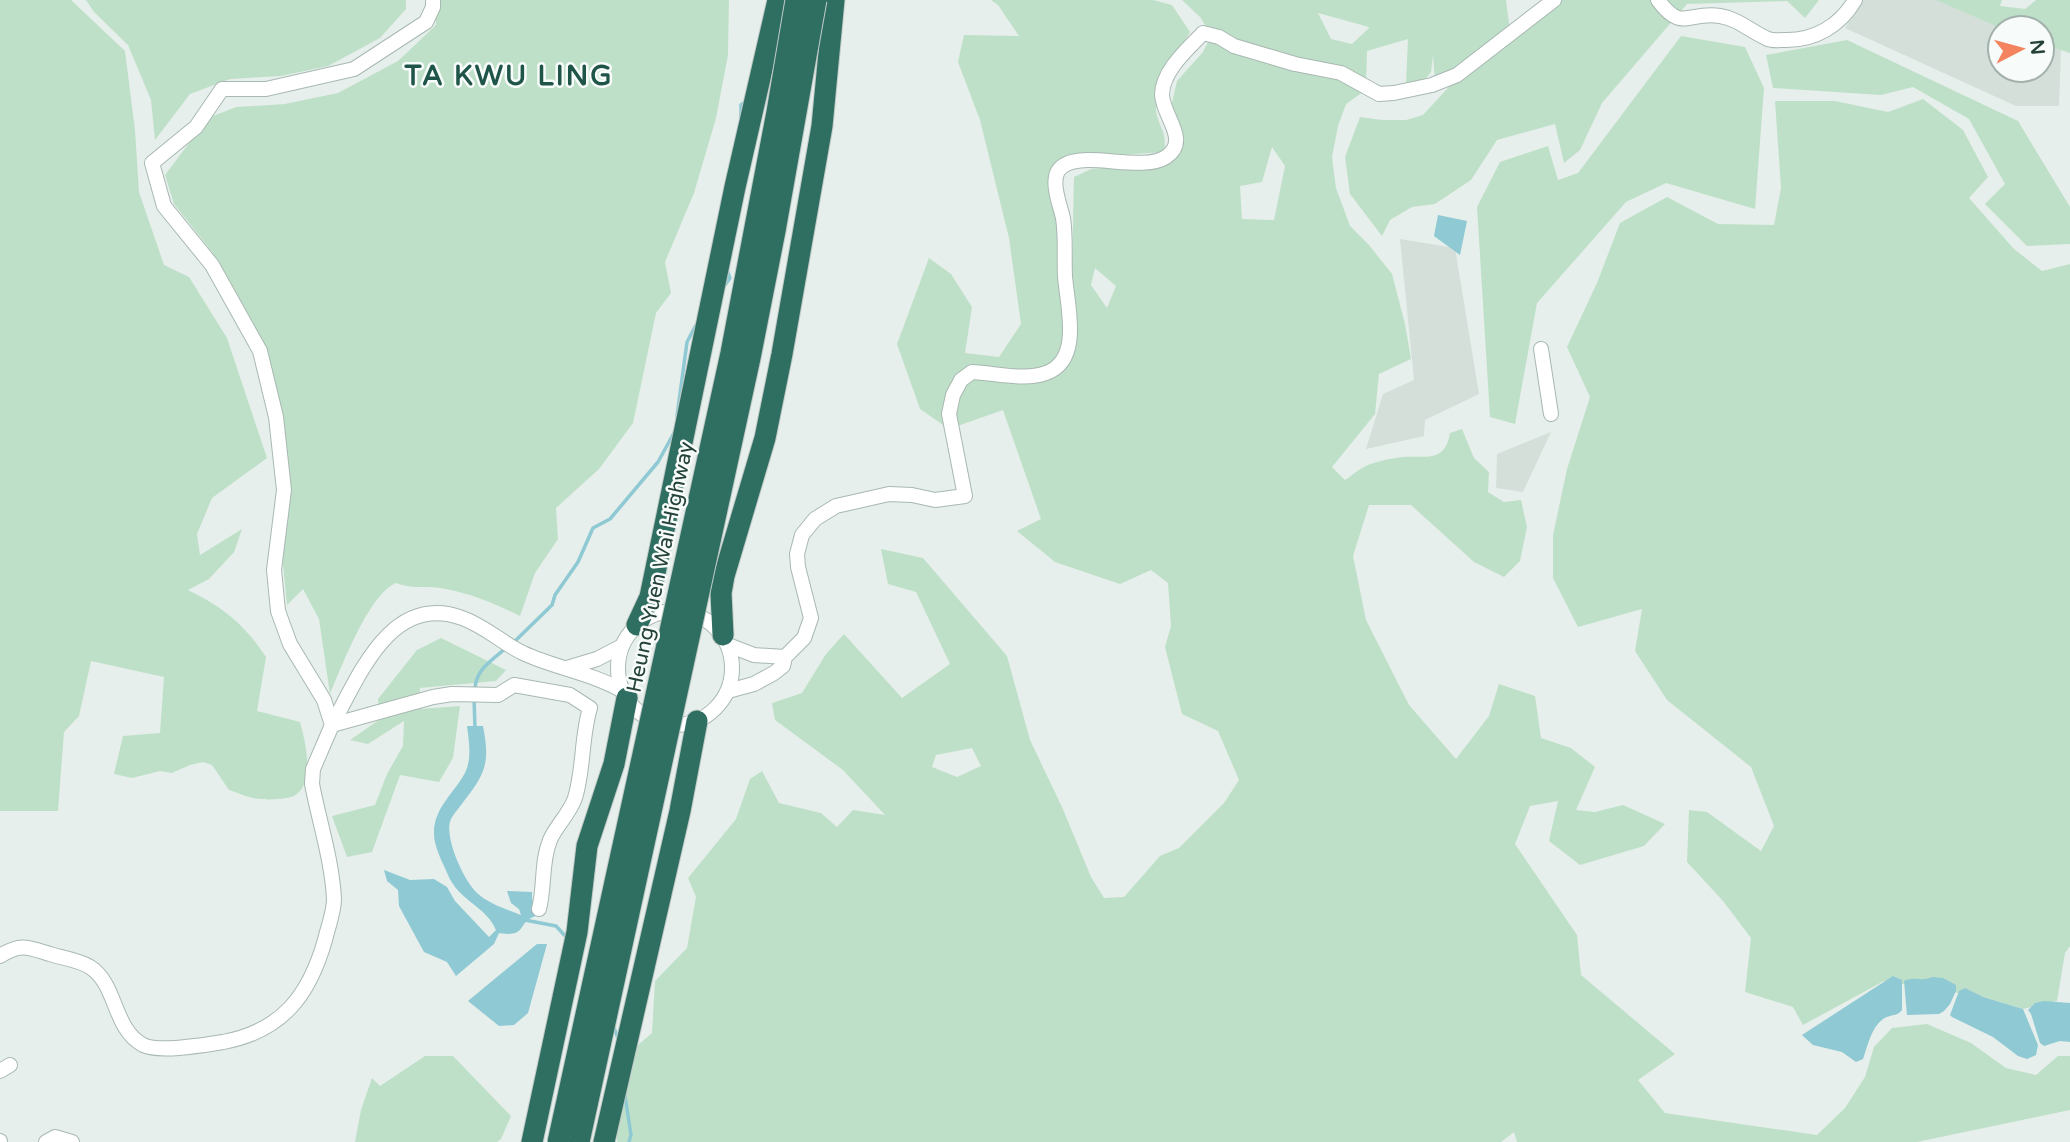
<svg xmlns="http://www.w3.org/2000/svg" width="2070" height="1142" viewBox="0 0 2070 1142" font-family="'Varela Round',sans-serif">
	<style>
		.built { fill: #d4dfda }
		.green { fill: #bfe0c8; fill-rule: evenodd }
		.water { fill: #8ec9d4 }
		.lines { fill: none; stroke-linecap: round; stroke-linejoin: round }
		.stream { stroke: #8ec9d4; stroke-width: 3.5 }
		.street-casing { stroke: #a8b8b2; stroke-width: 16 }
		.highway-casing { stroke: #c2cac8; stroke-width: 23 }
		.street { stroke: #fff; stroke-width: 14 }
		.highway { stroke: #2f6f62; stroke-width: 21 }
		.highway-bridge-casing { stroke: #c2cac8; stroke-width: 23; stroke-linecap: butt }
		.highway-bridge { stroke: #2f6f62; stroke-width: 21 }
		.labels { text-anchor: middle; stroke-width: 5; stroke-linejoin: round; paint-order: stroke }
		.street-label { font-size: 21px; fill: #24423a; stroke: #f7fbf9 }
		.district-label { font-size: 28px; font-weight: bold; letter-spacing: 2px; fill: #1f5548; stroke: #f7fbf9 }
	</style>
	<rect width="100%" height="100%" fill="#e6efeb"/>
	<g class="built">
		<polygon points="1859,0 1937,0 2000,28 2000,70 2042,70 2042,42 2061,50 2059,106 2016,106 1845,28 1856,11"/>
		<polygon points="1400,239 1455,248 1479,394 1425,420 1424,436 1366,449 1383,394 1414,380"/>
		<polygon points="1551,432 1523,492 1496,488 1497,454"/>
	</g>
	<g class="green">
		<path d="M 0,0 L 71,0 L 125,51 L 135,130 L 139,192 L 164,265 L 189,277 L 227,338 L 267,458 L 212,498 L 197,534 L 200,555 L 242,529 L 234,552 L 209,579 L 188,590 C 223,607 245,625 266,657 L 257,711 L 300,722 C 305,740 316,784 294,796 C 287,799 269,800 261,799 C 251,799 239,793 229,790 L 212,765 L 203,762 L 190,765 L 172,773 L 160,771 L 132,778 L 114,774 L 123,736 L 160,733 L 164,677 L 91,661 L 79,716 L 64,732 L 58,811 L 0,811 Z"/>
		<polygon points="86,0 406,0 406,9 380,38 328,66 281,76 230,79 190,94 155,140 151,100 128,45 94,12"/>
		<path d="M 436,0 L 729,0 L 728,55 L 716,118 L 694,193 L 665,262 L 671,293 L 656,313 L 633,423 L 599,469 L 556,508 L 558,539 L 535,573 L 520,616 C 496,604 472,594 446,589 C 430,585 412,590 396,583 C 369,594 342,666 330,694 L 319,619 L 303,589 L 287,605 L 282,554 L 291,488 L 281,412 L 263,340 L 213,253 L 174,204 L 165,175 L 208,118 L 236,107 L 285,104 L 338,93 L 398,61 L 436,25 Z"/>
		<path d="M 991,0 L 1153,0 L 1172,5 L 1190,32 C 1177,55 1156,81 1156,109 C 1157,126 1168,130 1164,152 L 1060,159 L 1054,169 L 1067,268 L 1072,272 L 1074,177 L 1091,169 L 1170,162 L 1178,127 L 1172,103 L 1177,81 L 1203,52 L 1211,36 L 1201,18 L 1182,0 L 1506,0 L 1510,31 L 1435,82 L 1433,55 L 1431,72 L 1421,84 L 1406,83 L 1408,39 L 1367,51 L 1366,84 L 1363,92 L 1346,104 L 1338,126 L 1332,157 L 1336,188 L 1350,226 L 1369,245 L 1392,274 L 1405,324 L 1411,359 L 1379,374 L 1375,414 L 1332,467 L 1345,480 C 1354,474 1364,465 1374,463 C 1383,460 1393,458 1402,457 C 1425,455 1445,464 1450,433 L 1462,429 L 1474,458 L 1489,472 L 1488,492 L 1504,502 L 1521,500 L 1527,527 L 1520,561 L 1504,577 L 1474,562 L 1411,505 L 1369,505 L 1353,556 L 1366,620 L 1409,705 L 1456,759 L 1489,716 L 1499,684 L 1535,696 L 1541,738 L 1571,748 L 1595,767 L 1576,810 L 1595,812 L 1623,805 L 1665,824 L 1644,846 L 1580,865 L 1549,841 L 1558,801 L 1530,806 L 1515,844 L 1577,935 L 1581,975 L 1675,1054 L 1638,1080 L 1665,1113 L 1817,1135 L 1845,1108 L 1865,1077 L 1874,1047 L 1892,1028 L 1927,1024 L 1971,1043 L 2006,1068 L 2036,1075 L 2058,1056 L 2070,1056 L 2070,1110 L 1917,1142 L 1517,1142 L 1514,1132 L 1501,1142 L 617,1142 L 618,1050 L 638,1045 L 652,1033 L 655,981 L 687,948 L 696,897 L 688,878 L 736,819 L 750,779 L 762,771 L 779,803 L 821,813 L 837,827 L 853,810 L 885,815 L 843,770 L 775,720 L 772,703 L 802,693 L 826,654 L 844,634 L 902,698 L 950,664 L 916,592 L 888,584 L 881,549 L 923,558 L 1007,656 L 1030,740 L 1062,807 L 1091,877 L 1104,898 L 1124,897 L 1160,856 L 1179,848 L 1224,803 L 1239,780 L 1218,731 L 1182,714 L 1165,647 L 1171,626 L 1168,583 L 1151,570 L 1120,584 L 1055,562 L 1017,531 L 1041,519 L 1003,410 L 949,429 L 920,409 L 897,344 L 929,258 L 951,274 L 972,307 L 965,353 L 999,357 L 1021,324 L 1009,238 L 980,120 L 958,62 L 964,35 L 1019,36 L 998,5 ZM 1318,13 L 1369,27 L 1369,28 L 1352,44 L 1331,39 ZM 1272,147 L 1285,166 L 1274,220 L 1242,219 L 1240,186 L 1262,182 ZM 1095,268 L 1116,286 L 1107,308 L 1091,285 ZM 972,748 L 981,766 L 957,777 L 932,767 L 936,755 Z"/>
		<polygon points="1561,0 1819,0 1805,18 1787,1 1687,4 1602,103 1580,150 1564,163 1555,124 1497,140 1471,180 1435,204 1412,207 1390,220 1382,236 1350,194 1345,157 1360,117 1382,120 1406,120 1423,115 1458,77 1506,45"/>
		<polygon points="1936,0 2002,0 2000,6 2025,9 2036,0 2070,0 2070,53 2042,44 2042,28 2000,28"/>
		<polygon points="1681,36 1745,47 1764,88 1755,209 1666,183 1626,202 1537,303 1515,424 1490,417 1477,207 1500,162 1548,146 1558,180 1578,173"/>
		<polygon points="1847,40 2018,121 2070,207 2070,244 2027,246 1985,204 2005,184 1969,119 1913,87 1881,95 1773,88 1766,55"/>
		<polygon points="1923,99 1963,130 1988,177 1969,198 2014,249 2042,271 2070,264 2070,946 2065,953 2057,1001 2023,1009 1983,997 1884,981 1803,1025 1793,1007 1745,992 1751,938 1723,901 1687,862 1689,810 1707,812 1761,851 1774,826 1751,767 1667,700 1635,651 1642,609 1578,627 1553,578 1553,535 1567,469 1590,397 1567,347 1597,283 1620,223 1667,197 1718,224 1774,225 1781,188 1775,101 1835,101 1888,112"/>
		<polygon points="441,638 506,670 496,681 420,688 419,709 460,706 453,758 439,782 400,775 372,852 347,857 332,816 375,805 387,774 403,746 404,721 368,744 350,740 379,720 378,699 417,650"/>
		<polygon points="425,1056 453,1056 511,1116 501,1139 497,1142 355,1142 361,1110 372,1078 380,1086"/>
	</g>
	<g class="water">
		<polygon points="1438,215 1467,221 1460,255 1434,236"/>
		<path d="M 467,726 L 483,726 C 490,762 486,773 464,801 C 460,807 454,813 451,819 C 443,836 464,881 477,893 C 489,904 506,909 521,915 L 519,909 L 511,903 L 507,891 L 532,892 L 532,899 L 538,909 L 536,916 C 517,921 528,938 499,933 L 494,944 L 456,976 L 447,962 L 424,952 L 399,906 L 398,890 L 387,881 L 384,870 L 410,880 L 434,879 L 447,887 L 455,901 L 489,937 L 496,930 C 486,906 459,901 448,875 C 443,863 434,847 434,834 C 433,809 454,793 465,773 C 472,759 469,741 467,726 Z"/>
		<polygon points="537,944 547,944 528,1013 514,1025 499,1026 468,1001"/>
		<path d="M 1893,976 L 1902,980 L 1902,1010 C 1897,1017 1890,1014 1883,1019 C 1871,1028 1868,1045 1863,1059 L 1856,1062 L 1842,1052 L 1813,1045 L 1802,1035 Z"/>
		<path d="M 1932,977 L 1943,978 L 1956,985 L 1956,991 L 1950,1004 L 1944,1011 L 1939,1014 L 1907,1015 L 1904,981 C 1914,976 1922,982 1932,977 Z"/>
		<polygon points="1965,988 1983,997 2023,1009 2038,1045 2036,1055 2027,1059 2018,1056 1993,1037 1952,1017 1950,1015 1959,991"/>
		<polygon points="2044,1001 2070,1003 2070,1042 2060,1041 2044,1046 2040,1043 2031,1014 2028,1010 2035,1003"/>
	</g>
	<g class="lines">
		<g class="stream">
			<polyline points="741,120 741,105 745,102"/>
			<polyline points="725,285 730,278 727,270"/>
			<polyline points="677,416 687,342 696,325"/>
			<polyline points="512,644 552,605 555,595 578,562 593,528 610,519 658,462 675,431"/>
			<path d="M 475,690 C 475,670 492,660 506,648"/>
			<polyline points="474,698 475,729"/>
			<polyline points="525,920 556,926 567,938"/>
			<polyline points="613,1025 619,1041"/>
			<polyline points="625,1096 631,1135 629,1142"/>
		</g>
		<defs>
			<g id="street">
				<path d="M 1658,0 C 1682,33 1688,11 1720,16 C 1739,19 1751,32 1768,39 C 1773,41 1779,40 1784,40 C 1814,41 1840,26 1855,0"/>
				<polyline points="1541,349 1551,414"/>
				<circle cx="675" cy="668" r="57"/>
				<polyline points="728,645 754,655 785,657"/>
				<polyline points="567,668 597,659 622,646"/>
				<path d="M 728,691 L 754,684 L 774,673 L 783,666 L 785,657 L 804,638 L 811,618 L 798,567 L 797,554 L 802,535 L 815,519 L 836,506 L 889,494 L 912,495 L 935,500 L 965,496 L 949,414 L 953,395 L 961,380 L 972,372 C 995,373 1025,381 1046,373 C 1083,360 1067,305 1065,276 C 1064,257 1066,237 1063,218 C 1060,205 1051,183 1058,171 C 1074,146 1140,174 1166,157 C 1191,140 1162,116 1162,94 C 1163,70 1188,49 1203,33 L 1219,37 L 1234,46 L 1295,64 L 1341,73 L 1379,94 L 1394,93 L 1432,85 L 1457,75 L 1554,0"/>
				<path d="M 332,725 L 433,697 L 452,694 L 498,695 L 514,685 L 570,695 L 590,708 C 581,738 584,769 575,798 C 570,813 556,826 550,840 C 541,862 545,886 539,909"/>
				<path d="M 332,725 C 359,676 391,592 462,618 C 485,626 502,643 523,653 C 555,668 592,673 623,691"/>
				<path d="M 0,956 C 21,943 27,947 50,954 C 62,958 79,960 90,967 C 117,984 113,1029 143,1045 C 160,1053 204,1045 223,1042 C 282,1031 309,996 325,940 C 328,927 334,912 334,899 C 332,860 319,821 312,784 L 313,769 L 332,725 L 324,700 L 290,644 L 278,611 L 274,570 L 284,490 L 276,417 L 260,351 L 212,265 L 164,206 L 152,163 L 196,127 L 222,89 L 266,89 L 354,69 L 426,22 L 433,7 L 433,0"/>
				<polyline points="0,1071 10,1065"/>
				<polyline points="0,1141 0,1142"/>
				<polyline points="46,1142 55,1137 72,1142"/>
			</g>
			<g id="highway">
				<polyline points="637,625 650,597 735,187 778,0"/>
				<polyline points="723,635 721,593 724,576 765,438 782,354 822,126 834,0"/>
				<polyline points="532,1142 577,932 587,846 614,764 627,698"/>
				<polyline points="604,1142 680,811 697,721"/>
			</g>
		</defs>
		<use href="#street" class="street-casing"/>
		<use href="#highway" class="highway-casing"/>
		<use href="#street" class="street"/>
		<use href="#highway" class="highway"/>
		<defs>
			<g id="highway-bridge">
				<polyline points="558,1142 731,353 777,112 796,0"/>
				<polyline points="579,1142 750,358 775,231 816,0"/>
			</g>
		</defs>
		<use href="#highway-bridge" class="highway-bridge-casing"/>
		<use href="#highway-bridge" class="highway-bridge"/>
	</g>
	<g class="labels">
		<g class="street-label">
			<text transform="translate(660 567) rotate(-78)" y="7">Heung Yuen Wai Highway</text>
		</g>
		<g class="district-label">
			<text x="509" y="85">TA KWU LING</text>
		</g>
	</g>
	<g transform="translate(2021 49) rotate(84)"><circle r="33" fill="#f7fbf9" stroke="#a3b1ad" stroke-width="2"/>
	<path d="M0-5L12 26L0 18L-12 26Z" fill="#f4845f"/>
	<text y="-10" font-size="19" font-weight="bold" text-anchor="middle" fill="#24423a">N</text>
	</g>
</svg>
